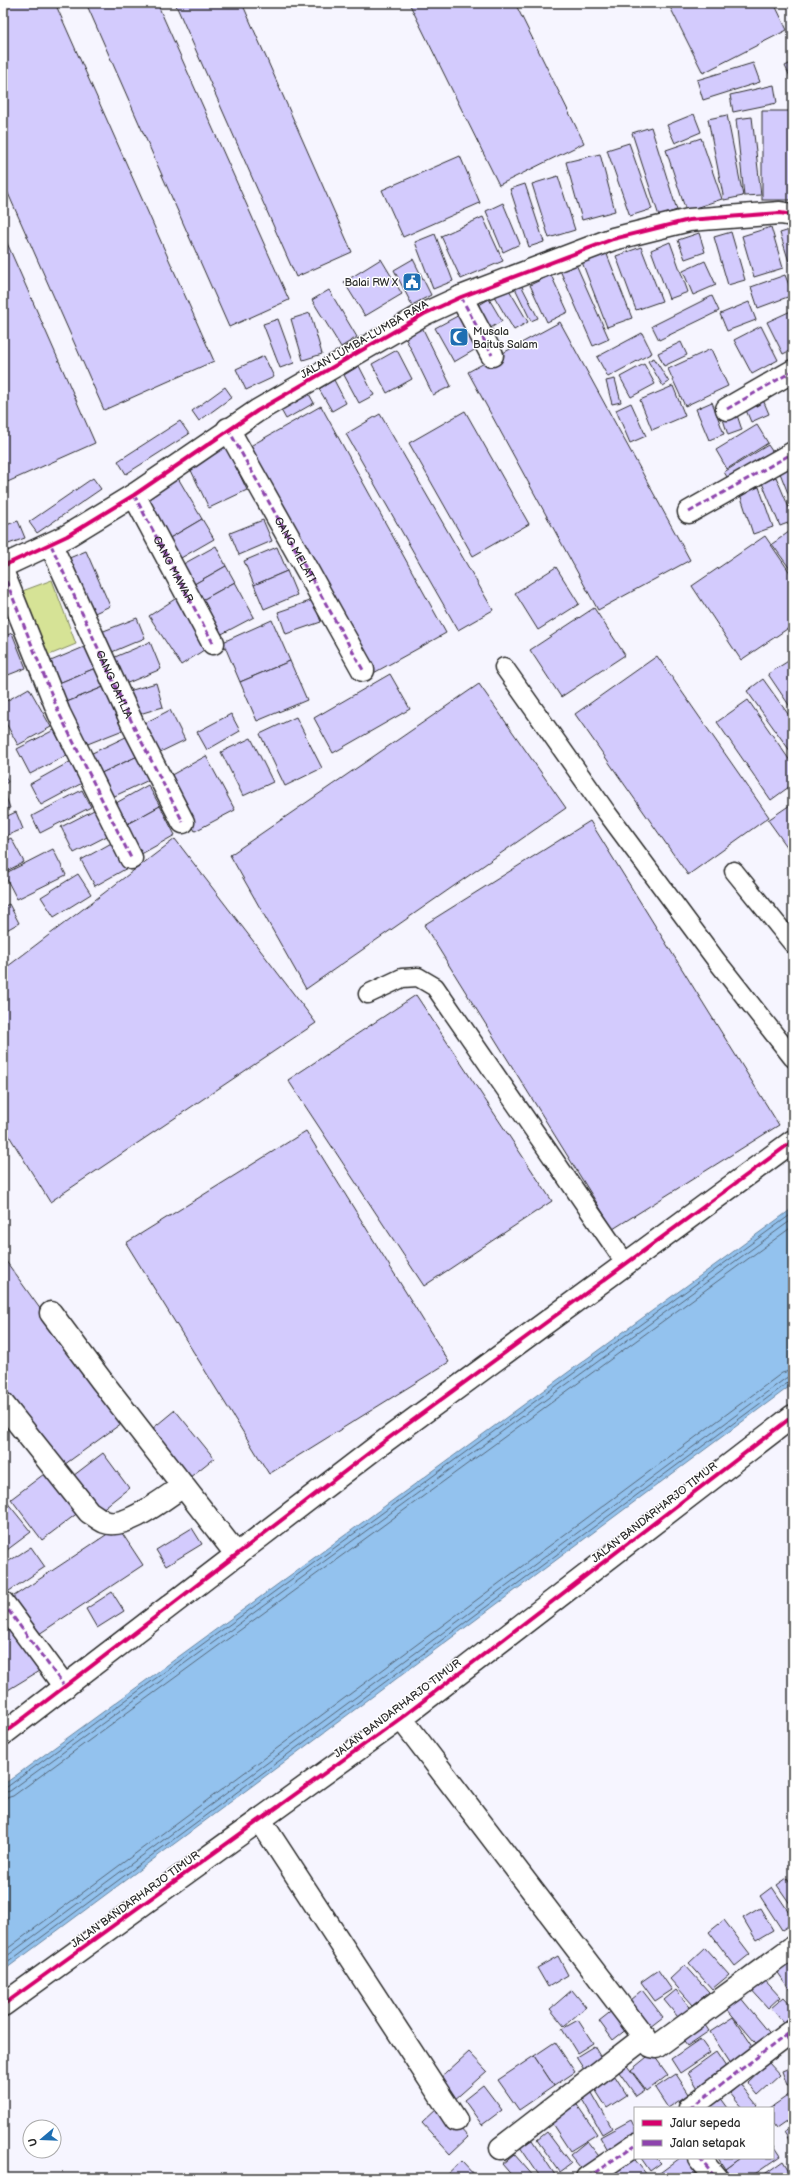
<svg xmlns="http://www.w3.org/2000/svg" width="796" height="2181" viewBox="0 0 796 2181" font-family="'Balsamiq Sans',sans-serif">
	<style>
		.green { fill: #d6e396; stroke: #808760 }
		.water { fill: #93c2ee; stroke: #6986a0 }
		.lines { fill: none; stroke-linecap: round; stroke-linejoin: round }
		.shore { stroke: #556779; stroke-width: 1 }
		.building { fill: #d3cbfd; stroke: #2b2b2b }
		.lane-casing { stroke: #2b2b2b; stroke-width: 21 }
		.street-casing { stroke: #2b2b2b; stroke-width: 25 }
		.secondary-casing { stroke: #2b2b2b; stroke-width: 25 }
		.lane { stroke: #fff; stroke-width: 18 }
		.street { stroke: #fff; stroke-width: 22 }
		.secondary { stroke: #fff; stroke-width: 22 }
		.quiet { stroke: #8e44ad; stroke-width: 3; stroke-dasharray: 6 3; stroke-linecap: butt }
		.cycleway-casing { stroke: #fff; stroke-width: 6 }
		.cycleway { stroke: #d6006c; stroke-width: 4 }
		.labels { text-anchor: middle; stroke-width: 3; stroke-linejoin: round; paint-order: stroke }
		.poi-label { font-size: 11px; fill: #2b2b2b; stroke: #fff; text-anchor: end }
		.street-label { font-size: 11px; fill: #2b2b2b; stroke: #fff }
	</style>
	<rect width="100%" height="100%" fill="#f6f5ff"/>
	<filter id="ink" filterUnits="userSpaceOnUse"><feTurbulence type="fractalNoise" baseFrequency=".025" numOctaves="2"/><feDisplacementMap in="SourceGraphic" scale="8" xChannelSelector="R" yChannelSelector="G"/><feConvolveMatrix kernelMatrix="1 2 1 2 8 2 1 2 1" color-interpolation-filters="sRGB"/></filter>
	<g filter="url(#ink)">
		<polygon class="green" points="52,580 76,644 42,658 17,593"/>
		<polygon class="water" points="793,1208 793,1384 3,1971 3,1785"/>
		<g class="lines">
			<g class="shore">
				<polyline points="3,1788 7,1787 793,1213"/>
				<polyline points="3,1793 10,1791 793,1219"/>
				<polyline points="3,1799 13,1796 793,1226"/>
				<polyline points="3,1952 782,1373 793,1370"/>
				<polyline points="3,1959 786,1378 793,1376"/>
				<polyline points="3,1966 789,1382 793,1381"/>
			</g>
		</g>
		<g class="building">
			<polygon points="3,3 55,3 214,361 104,410 3,182"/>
			<polygon points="86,3 157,3 289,300 229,327"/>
			<polygon points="175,3 242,3 352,252 296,277"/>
			<polygon points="409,3 515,3 584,143 499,185"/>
			<polygon points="668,3 774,3 787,30 703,73"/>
			<polygon points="793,62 793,83 785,66"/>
			<polygon points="753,63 760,82 703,100 697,80"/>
			<polygon points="774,85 777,103 733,112 730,95"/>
			<rect x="762" y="111" width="31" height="89"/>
			<polygon points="694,114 701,132 675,143 667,125"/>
			<polygon points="727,115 743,196 724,200 708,119"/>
			<polygon points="752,117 761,195 744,196 736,119"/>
			<polygon points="651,127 677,210 659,216 632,133"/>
			<polygon points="701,138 722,199 686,211 666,150"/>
			<polygon points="629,143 652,209 630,216 607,150"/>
			<polygon points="600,154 615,211 582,220 566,162"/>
			<polygon points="460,156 480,203 403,237 382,190"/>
			<polygon points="558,176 575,230 549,238 532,184"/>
			<polygon points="525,184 544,242 529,247 510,189"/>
			<polygon points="503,203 520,244 503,252 486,211"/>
			<polygon points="483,217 503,261 461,279 441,236"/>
			<polygon points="771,227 783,268 754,277 742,236"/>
			<polygon points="793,229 793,264 790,265 780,233"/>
			<polygon points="731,232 745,280 728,285 714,237"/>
			<polygon points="699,233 705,252 685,259 678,240"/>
			<polygon points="3,234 95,443 3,484"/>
			<polygon points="435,234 453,281 433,289 415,242"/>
			<polygon points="670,242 688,292 669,299 651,250"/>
			<polygon points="641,247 662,301 636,310 616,256"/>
			<polygon points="606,252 632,318 607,327 582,262"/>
			<polygon points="381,259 402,294 365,316 344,282"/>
			<polygon points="413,259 431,295 412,305 394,270"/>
			<polygon points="705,261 716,285 693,295 683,271"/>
			<polygon points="575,262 609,339 593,346 559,268"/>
			<polygon points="551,275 568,312 547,322 530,285"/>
			<polygon points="785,275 793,295 758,308 751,287"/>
			<polygon points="519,281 538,318 531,321 513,284"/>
			<polygon points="505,283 528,322 514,330 491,291"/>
			<polygon points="329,290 357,337 341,347 312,300"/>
			<polygon points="712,296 719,311 659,340 652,326"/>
			<polygon points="489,299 502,321 484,332 471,310"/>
			<polygon points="749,302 756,320 727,331 720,314"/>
			<polygon points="793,310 793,349 783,354 767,322"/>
			<polygon points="465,312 483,345 454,362 435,328"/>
			<polygon points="310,313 322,354 303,360 291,319"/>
			<polygon points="278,319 294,363 280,368 263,324"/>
			<polygon points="560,322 690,560 598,610 468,372"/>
			<polygon points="421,325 451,386 433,395 403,333"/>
			<polygon points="761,326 778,360 752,374 734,340"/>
			<polygon points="642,333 652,353 608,377 597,357"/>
			<polygon points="681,342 687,355 664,366 658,353"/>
			<polygon points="711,349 728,386 685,406 668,369"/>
			<polygon points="397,350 412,379 387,393 372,364"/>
			<polygon points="264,356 274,377 246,390 236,369"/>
			<polygon points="654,358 669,382 663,386 648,361"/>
			<polygon points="644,364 655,384 631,397 620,377"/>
			<polygon points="359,366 374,395 359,403 344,375"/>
			<polygon points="615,379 621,402 612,404 606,381"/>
			<polygon points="334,380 346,403 332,411 319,389"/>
			<polygon points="673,386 685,416 652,430 640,400"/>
			<polygon points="225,387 232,397 199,421 192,411"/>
			<polygon points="309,394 314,403 286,419 281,410"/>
			<polygon points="761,395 769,414 751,422 743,403"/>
			<polygon points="712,402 724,434 709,440 696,409"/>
			<polygon points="631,403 646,436 630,443 616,410"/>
			<polygon points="321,406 446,633 370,675 245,449"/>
			<polygon points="735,409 742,430 728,435 721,413"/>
			<polygon points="465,411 529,524 473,556 409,443"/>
			<polygon points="380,414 493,610 458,630 346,434"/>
			<polygon points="180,421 189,434 126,474 118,461"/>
			<polygon points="757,425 768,443 727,469 716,450"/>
			<polygon points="225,444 247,490 209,508 187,462"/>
			<polygon points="768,445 776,457 732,485 724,472"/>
			<polygon points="793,467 793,506 780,473"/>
			<polygon points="776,477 793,517 793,521 780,526 762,483"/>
			<polygon points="93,478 101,489 37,533 29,522"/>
			<polygon points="178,478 202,519 163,542 139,501"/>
			<polygon points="759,487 773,527 753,534 740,494"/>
			<polygon points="202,519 214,539 174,562 163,542"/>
			<polygon points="263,520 272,541 239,555 230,533"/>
			<polygon points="18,521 25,538 3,546 3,526"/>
			<polygon points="793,529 793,573 772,544"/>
			<polygon points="765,536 793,577 793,625 741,660 692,586"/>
			<polygon points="216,546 226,566 189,587 178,567"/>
			<polygon points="277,547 287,571 254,585 244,561"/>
			<polygon points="86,551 110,606 84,618 60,562"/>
			<polygon points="226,566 235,582 197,603 189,587"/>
			<polygon points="556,567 579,604 538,630 515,593"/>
			<polygon points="287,571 297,595 264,609 254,585"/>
			<polygon points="235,582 254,617 216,637 197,603"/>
			<polygon points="178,597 210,646 181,665 149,616"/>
			<polygon points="313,600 321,622 286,634 278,612"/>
			<polygon points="594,608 625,655 561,697 530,650"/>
			<polygon points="137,618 145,638 105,655 96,634"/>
			<polygon points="272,620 290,661 240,682 223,642"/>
			<polygon points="12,633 26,668 3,677 3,637"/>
			<polygon points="150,642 161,669 118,687 108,660"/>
			<polygon points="89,645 98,667 54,685 46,663"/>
			<polygon points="657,656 769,817 688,875 575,714"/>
			<polygon points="793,658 793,711 768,674"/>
			<polygon points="290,661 307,700 257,721 240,682"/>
			<polygon points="98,667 106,686 62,704 54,685"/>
			<polygon points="390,674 410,709 333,753 314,718"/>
			<polygon points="763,679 793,721 793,755 747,691"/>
			<polygon points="156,683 163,707 136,715 129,691"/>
			<polygon points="479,684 566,808 306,989 230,855"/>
			<polygon points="106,686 123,730 80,747 62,704"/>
			<polygon points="29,688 51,727 18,745 3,718 3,703"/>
			<polygon points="748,700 793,765 793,784 771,800 717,722"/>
			<polygon points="170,710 185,740 152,756 137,727"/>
			<polygon points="231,714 240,731 207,750 197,732"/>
			<polygon points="296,717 322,768 285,786 260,734"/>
			<polygon points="54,730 67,755 30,774 17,749"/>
			<polygon points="130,735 140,755 95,776 86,756"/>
			<polygon points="251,738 273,782 243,796 221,752"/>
			<polygon points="140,755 151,779 106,800 95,776"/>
			<polygon points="206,756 235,810 195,831 166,778"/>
			<polygon points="75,759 86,781 41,805 30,784"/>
			<polygon points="3,772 8,782 3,785"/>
			<polygon points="148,785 160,806 120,828 109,807"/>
			<polygon points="82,790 91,807 40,833 32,816"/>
			<polygon points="5,794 10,808 3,810 3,795"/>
			<polygon points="793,803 793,855 768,820"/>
			<polygon points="160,806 175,835 136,857 120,828"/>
			<polygon points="98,808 111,834 74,853 61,827"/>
			<polygon points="16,812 23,829 3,837 3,818"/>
			<polygon points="590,821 779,1125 613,1229 424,925"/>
			<polygon points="11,838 24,862 3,873 3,842"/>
			<polygon points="175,839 316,1023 50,1202 3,1126 3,970"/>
			<polygon points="115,841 129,867 95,886 81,860"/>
			<polygon points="53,849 66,875 17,899 4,874"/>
			<polygon points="78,874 91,894 54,917 41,897"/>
			<polygon points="9,904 19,923 3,932 3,907"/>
			<polygon points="416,995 552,1201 424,1286 288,1080"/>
			<polygon points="306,1131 449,1362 269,1474 126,1243"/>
			<polygon points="3,1257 122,1423 61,1467 3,1387"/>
			<polygon points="175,1410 214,1458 184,1482 146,1434"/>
			<polygon points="103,1453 129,1488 96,1514 69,1479"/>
			<polygon points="48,1471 79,1512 42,1540 11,1499"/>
			<polygon points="6,1501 31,1532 3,1553 3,1504"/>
			<polygon points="118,1527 143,1565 36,1636 11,1598"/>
			<polygon points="192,1528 202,1544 166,1566 156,1550"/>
			<polygon points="31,1547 45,1567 6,1593 3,1588 3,1565"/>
			<polygon points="112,1592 124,1611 97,1628 86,1609"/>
			<polygon points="7,1620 39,1671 3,1693 3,1623"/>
			<polygon points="787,1878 793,1886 793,1908 777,1885"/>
			<polygon points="772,1887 793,1918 793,1923 782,1930 760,1896"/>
			<polygon points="760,1908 773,1930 756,1940 743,1918"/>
			<polygon points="724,1920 750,1954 735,1966 709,1932"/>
			<polygon points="705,1948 729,1975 712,1989 689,1963"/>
			<polygon points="788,1953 793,1961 793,1988 790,1990 772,1964"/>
			<polygon points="558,1956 568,1975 548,1987 537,1968"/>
			<polygon points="685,1965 709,1992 693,2005 670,1979"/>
			<polygon points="658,1970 672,1990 655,2001 641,1982"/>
			<polygon points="761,1976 780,1997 768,2008 749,1987"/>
			<polygon points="572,1990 586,2007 564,2026 550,2009"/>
			<polygon points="642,1990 663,2017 645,2031 624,2005"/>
			<polygon points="676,1990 694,2012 682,2022 664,2000"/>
			<polygon points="735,1991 773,2037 760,2048 721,2002"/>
			<polygon points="784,1997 793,2007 793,2013 783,2022 771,2008"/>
			<polygon points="618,2006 632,2025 613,2040 599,2021"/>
			<polygon points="699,2016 709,2031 687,2046 677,2032"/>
			<polygon points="733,2017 758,2054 735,2070 710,2032"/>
			<polygon points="578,2020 593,2043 577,2053 562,2029"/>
			<polygon points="700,2039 710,2053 680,2073 671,2059"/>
			<polygon points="555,2042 575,2072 554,2086 534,2056"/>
			<polygon points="594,2046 604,2063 587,2074 576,2057"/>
			<polygon points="469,2052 487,2071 453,2101 436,2082"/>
			<polygon points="716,2052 728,2070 699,2090 688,2072"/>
			<polygon points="652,2053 668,2075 647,2091 631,2070"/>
			<polygon points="534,2056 554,2086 519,2110 498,2080"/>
			<polygon points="622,2059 645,2090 636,2096 614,2065"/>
			<polygon points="768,2062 780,2075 758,2095 747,2082"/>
			<polygon points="792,2067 793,2083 787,2085 782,2071"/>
			<polygon points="611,2070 627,2095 607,2108 591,2083"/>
			<polygon points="676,2074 689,2094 668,2108 655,2088"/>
			<polygon points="740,2084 757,2105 754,2108 742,2108 730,2093"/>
			<polygon points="483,2085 502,2110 482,2125 464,2100"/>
			<polygon points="588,2086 612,2128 602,2134 578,2092"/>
			<polygon points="793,2092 793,2117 776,2129 773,2125 773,2108 770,2108"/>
			<polygon points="720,2097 728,2108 704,2108"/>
			<polygon points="573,2099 597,2134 570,2151 547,2116"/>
			<polygon points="440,2106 468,2137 450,2154 422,2123"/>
			<polygon points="631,2120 635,2128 635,2143 611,2156 600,2137"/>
			<polygon points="793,2127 793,2146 784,2132"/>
			<polygon points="547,2132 571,2164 560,2172 537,2140"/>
			<polygon points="532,2140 557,2178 541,2178 520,2147"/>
			<polygon points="587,2141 602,2160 585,2173 570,2155"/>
			<polygon points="773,2144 781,2156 749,2178 732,2178 725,2169 740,2158 773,2158"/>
			<polygon points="514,2154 535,2178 514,2178 502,2164"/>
			<polygon points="632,2156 647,2175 643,2178 603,2178"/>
			<polygon points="641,2158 656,2158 661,2163 650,2171"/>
			<polygon points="680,2158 687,2158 696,2173 689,2178 653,2178"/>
			<polygon points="718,2158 740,2158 725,2169"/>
			<polygon points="461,2161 477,2178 443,2178"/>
			<polygon points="783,2161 791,2174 785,2178 759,2178"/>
		</g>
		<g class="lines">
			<defs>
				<g id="lane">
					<polyline points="504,667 607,813 716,960 793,1058"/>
					<polyline points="734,871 793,944"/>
					<polyline points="368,994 402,978 418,977 435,987 626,1264"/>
				</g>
				<g id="street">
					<polyline points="461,297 492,355"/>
					<polyline points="727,409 793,371"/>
					<polyline points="228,429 363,670"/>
					<polyline points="134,495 213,643"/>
					<polyline points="689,512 793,453"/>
					<polyline points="51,545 134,727 183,822"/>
					<polyline points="3,566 67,536 134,495 257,411 424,314 461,297 613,239 689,220 780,213 793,215"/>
					<polyline points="3,573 59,713 131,858"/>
					<polyline points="51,1313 101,1380 237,1555"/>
					<path d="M 3,1404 L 89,1512 C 94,1515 100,1520 105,1522 C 126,1530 166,1497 183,1486"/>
					<polyline points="3,1603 65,1687"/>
					<polyline points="401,1718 651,2046 656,2047 793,1947"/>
					<polyline points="3,1734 378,1446 793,1141"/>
					<polyline points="260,1820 456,2120"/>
					<polyline points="690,2108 793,2030"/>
					<polyline points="501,2148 645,2037"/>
					<polyline points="699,2158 716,2178"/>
					<polyline points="587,2178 635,2145"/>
				</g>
				<polyline id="secondary" points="3,2005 401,1718 793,1416"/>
			</defs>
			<use href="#lane" class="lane-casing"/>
			<use href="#street" class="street-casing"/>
			<use href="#secondary" class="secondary-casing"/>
			<use href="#lane" class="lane"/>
			<use href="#street" class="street"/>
			<use href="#secondary" class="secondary"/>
			<g class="quiet">
				<polyline points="461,297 492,355"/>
				<polyline points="727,409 793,371"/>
				<path id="s1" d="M 228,429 L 363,670"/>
				<path id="s2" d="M 134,495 L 213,643"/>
				<polyline points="689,512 793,453"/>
				<path id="s3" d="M 51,545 L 134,727 L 183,822"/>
				<polyline points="3,573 59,713 131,858"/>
				<polyline points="3,1603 65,1687"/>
				<polyline points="786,2035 793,2049"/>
				<polyline points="690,2108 793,2030"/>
				<polyline points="699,2158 716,2178"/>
				<polyline points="587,2178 635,2145"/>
			</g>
			<defs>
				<g id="cycleway">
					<polyline points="3,566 67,536 134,495 257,411 424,314 461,297 613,239 689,220 780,213 793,215"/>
					<polyline points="3,1734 378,1446 793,1141"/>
					<polyline points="3,2005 401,1718 793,1416"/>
				</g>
			</defs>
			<use href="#cycleway" class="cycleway-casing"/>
			<use href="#cycleway" class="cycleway"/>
		</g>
	</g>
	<defs>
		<symbol id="civic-square" viewBox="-11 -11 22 22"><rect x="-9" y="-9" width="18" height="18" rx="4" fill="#1f6fb2" stroke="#fff"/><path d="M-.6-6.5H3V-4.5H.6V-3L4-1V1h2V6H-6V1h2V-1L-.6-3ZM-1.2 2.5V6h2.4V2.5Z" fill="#fff"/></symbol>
		<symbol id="mosque-square" viewBox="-11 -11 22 22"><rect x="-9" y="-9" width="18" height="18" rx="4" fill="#1f6fb2" stroke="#fff"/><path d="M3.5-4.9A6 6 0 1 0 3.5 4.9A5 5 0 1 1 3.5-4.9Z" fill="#fff"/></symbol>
	</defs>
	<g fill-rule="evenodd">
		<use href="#civic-square" x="401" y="271" width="22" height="22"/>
		<use href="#mosque-square" x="448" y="326" width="22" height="22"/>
	</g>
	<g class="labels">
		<g class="poi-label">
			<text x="398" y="286">Balai RW X</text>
			<text x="473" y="335" text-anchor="start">Musala<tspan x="473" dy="13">Baitus Salam</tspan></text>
		</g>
		<g class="street-label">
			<text transform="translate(364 339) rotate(-30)" y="4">JALAN LUMBA-LUMBA RAYA</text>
			<text dy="4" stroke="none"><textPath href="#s1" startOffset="138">GANG MELATI</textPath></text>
			<text dy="4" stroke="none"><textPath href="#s2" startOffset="84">GANG MAWAR</textPath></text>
			<text dy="4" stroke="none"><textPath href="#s3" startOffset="153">GANG DAHLIA</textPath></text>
			<text transform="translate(654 1512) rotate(-38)" y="4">JALAN BANDARHARJO TIMUR</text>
			<text transform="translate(397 1708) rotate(-37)" y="4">JALAN BANDARHARJO TIMUR</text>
			<text transform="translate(135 1899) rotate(-36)" y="4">JALAN BANDARHARJO TIMUR</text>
		</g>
	</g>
	<rect width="796" height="2181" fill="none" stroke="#fff" stroke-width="16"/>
	<rect x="8" y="8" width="780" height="2165" fill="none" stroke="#2b2b2b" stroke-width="1.5" filter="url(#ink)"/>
	<rect x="634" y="2107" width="140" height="52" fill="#ffffff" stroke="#aaaaaa"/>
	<rect x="642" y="2120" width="20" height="6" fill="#d6006c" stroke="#aaaaaa"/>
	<text x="670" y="2127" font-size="12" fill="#2b2b2b">Jalur sepeda</text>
	<rect x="642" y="2140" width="20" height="6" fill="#8e44ad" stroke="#aaaaaa"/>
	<text x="670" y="2147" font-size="12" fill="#2b2b2b">Jalan setapak</text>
	<g transform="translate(42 2139) rotate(251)"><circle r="19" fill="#ffffff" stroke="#aaaaaa"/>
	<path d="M0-3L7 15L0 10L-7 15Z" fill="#1f6fb2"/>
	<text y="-6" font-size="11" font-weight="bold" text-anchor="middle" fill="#2b2b2b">U</text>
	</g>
</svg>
